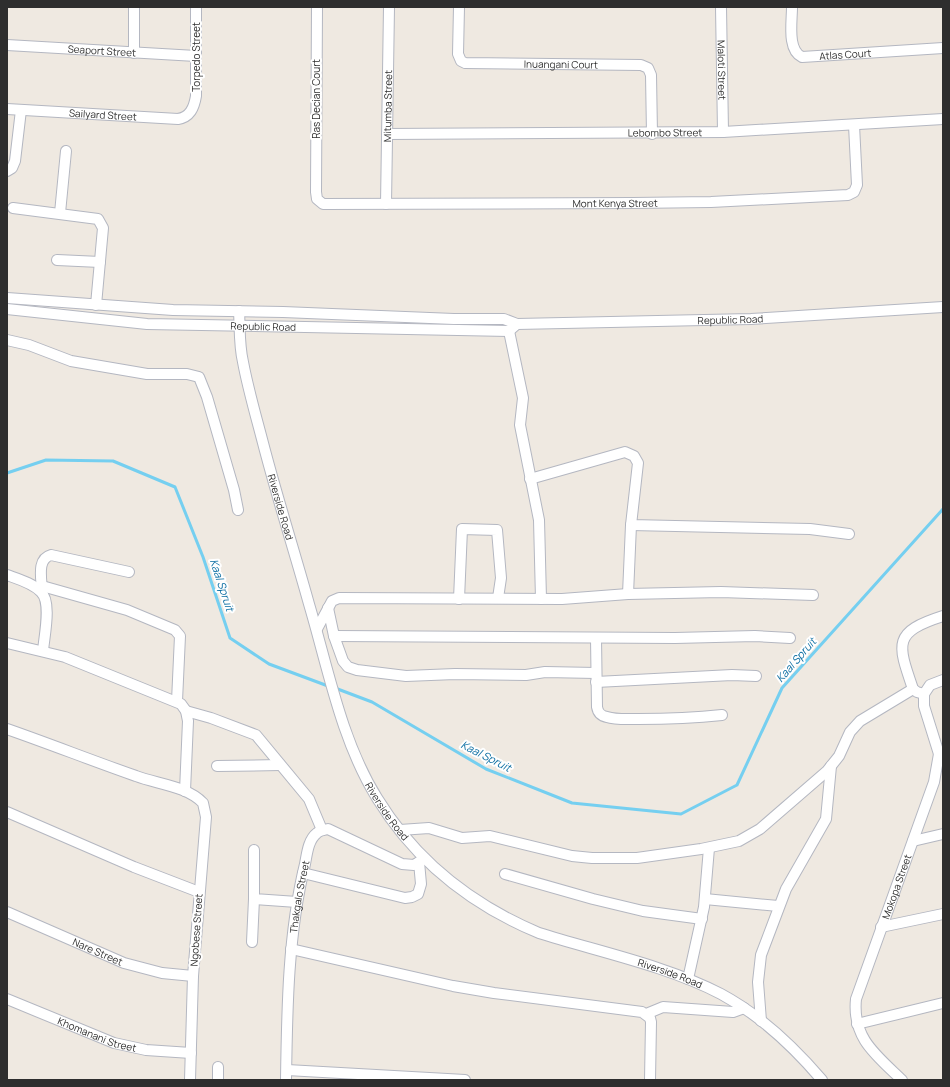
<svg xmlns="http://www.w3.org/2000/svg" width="950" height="1087" viewBox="0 0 950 1087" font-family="Manrope,sans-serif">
	<rect width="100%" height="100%" fill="#efe9e1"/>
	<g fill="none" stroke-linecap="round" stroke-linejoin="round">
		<g stroke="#75cff0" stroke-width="3">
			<path d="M 7,473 L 46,460 L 113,461 L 175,487 L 203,557 L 230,638 L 269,664 L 328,686"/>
			<path d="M 335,688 L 372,702 L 486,769 L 572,803 L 681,814 L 737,785 L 782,688 L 943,509"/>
		</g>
		<g stroke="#b4b7c1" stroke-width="12">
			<g id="minor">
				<path d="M 134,7 L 134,53"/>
				<path id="s1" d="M 317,7 L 316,192 L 317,199 L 323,204 L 633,203 L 711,202 L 848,195 L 854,192 L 857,185 L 854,125"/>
				<path id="s2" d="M 459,7 L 458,54 L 461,61 L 465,63 L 641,65 L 648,68 L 651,75 L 652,134"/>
				<path id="s3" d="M 721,7 L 723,132"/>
				<path id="s4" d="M 792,7 C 792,22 787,50 802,57 L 943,48"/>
				<path id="s5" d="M 7,45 L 196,56"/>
				<path id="s6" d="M 7,109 L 178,119 C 190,117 194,108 196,96 L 196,7"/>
				<path id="s7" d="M 387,134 L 723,132 L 943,119"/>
				<path d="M 7,171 L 12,168 L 15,161 L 21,110"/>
				<path id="s8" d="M 386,204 L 389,7"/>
				<path d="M 13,208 L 98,219 L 103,228 L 96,305"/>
				<path d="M 60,213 L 66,151"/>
				<path d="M 57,260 L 100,262"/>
				<path id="s9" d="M 7,298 L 173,310 L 283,312 L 454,319 L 504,319 L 517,324 L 751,319 L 943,307"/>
				<path id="s10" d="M 7,309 L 147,324 L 509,331 L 517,324"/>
				<path id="s11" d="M 239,311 C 240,328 239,345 243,362 C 248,389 256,416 263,443 C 277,497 294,550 309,604 C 328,668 341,740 377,798 C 415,860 472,905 539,933 C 596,951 668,966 721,994 C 760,1015 793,1046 822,1080"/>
				<path d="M 509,331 L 523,398 L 520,425 L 539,520 L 541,599"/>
				<path d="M 7,340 L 29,345 L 71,361 L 147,374 L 187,374 L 199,377 L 207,397 L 234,490 L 238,510"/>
				<path d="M 530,479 L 625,452 L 634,456 L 638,463 L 631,525 L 810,529 L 849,534"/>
				<path d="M 7,575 C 18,579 33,583 41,592 C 52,602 44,637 43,651"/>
				<path d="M 42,586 L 127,610 L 175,630 L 180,636 L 177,701"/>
				<path d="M 42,592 C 42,580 36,559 51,555 L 129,572"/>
				<path d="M 628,594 L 631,525"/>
				<path d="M 459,599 L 462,529 L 497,530 L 501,578 L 498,598"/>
				<path d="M 328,608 L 334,636 L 343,661 L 348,667 L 357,670 L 406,676 L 455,674 L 526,675 L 545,672 L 596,673"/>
				<path d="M 317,629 L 332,601 L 339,598 L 562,599 L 628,594 L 721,592 L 813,595"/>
				<path d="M 334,636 L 675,638 L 755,636 L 790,638"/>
				<path d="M 596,638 L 597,707 C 598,713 601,716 607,717 C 616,720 628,719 638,719 C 666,719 694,718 722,715"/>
				<path d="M 7,643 L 65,657 L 181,704 L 186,711 L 188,721 L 185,791"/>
				<path d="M 596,682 L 732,675 L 756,676"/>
				<path d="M 924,694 L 917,692 L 913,689 C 897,643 893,632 943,616"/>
				<path d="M 186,711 L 211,718 L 256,735 L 309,799 L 322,830"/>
				<path d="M 7,729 C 50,744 93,761 136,776 C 157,784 187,786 203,803 L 206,817 L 193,976 L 190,1080"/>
				<path d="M 939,754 L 924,706 L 924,694 L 930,685 L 943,680"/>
				<path d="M 217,766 L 280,765"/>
				<path d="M 7,812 L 134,867 L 199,892"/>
				<path d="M 400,830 L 429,828 L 462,838 L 490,836 L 572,856 L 592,858 L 637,858 L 701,849 L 739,841 L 760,829 L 827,771 L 839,756 L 850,732 L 860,721 L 913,689"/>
				<path d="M 913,841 L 943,834"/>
				<path d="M 254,850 L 254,899 L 297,902"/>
				<path d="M 303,873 L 405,898 L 412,897 L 418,894 L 421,884 L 419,862"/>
				<path d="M 505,874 L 593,899 L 643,911 L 702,919"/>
				<path d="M 705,899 L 778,906"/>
				<path id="s12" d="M 7,912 L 124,963 L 162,973 L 193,976"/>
				<path d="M 881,927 L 943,914"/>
				<path d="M 252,942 L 254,899"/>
				<path d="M 291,949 L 453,986 L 494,993 L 642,1012 L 650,1018 L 651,1022 L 650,1080"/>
				<path d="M 688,979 L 704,907 L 709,848"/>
				<path id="s13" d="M 7,999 L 114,1043 L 146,1050 L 191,1053"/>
				<path d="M 646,1014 L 663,1007 L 733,1012 L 744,1008"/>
				<path d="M 761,1021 L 758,982 L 761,955 L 786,889 L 826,819 L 831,766"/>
				<path d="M 857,1024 L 943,1003"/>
				<path d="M 287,1070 L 465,1080"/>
				<path d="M 218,1080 L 218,1067"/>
				<path id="s14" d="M 286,1080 C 287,1008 288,934 305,864 C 307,854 308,840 317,833 C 320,830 324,830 328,829 L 402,864 L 414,865 L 424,859"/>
				<path id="s15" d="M 902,1080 C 876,1055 852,1038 856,999 L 934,782 L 939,754 L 943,753"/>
			</g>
		</g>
		<use href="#minor" stroke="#fff" stroke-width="10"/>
	</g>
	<g text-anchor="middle" stroke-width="4" stroke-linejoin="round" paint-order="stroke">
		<g font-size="10" fill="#2e2e2e" stroke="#fff">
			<text dy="4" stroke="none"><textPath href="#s5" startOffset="95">Seaport Street</textPath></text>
			<text dy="4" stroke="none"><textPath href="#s4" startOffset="97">Atlas Court</textPath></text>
			<text transform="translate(196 57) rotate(-90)" y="4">Torpedo Street</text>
			<text dy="4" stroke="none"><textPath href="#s2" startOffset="155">Inuangani Court</textPath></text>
			<text dy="4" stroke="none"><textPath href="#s3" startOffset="63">Maloti Street</textPath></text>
			<text transform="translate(316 99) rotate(-90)" y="4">Ras Decian Court</text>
			<text dy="4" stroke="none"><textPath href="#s8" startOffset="98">Mitumba Street</textPath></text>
			<text dy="4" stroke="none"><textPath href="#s6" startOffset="96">Sailyard Street</textPath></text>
			<text dy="4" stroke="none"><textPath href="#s7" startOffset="278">Lebombo Street</textPath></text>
			<text dy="4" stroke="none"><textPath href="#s1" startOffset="492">Mont Kenya Street</textPath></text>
			<text dy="4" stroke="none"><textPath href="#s9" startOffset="725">Republic Road</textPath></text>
			<text dy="4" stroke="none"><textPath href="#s10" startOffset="257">Republic Road</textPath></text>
			<text dy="4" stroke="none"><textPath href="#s11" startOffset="201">Riverside Road</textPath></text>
			<text dy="4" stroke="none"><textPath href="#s11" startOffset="525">Riverside Road</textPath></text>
			<text dy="4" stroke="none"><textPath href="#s15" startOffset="217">Mokopa Street</textPath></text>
			<text dy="4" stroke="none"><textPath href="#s14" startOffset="184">Thakgalo Street</textPath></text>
			<text transform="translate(196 930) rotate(-86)" y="4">Ngobese Street</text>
			<text dy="4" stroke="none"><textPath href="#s12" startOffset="99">Nare Street</textPath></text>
			<text dy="4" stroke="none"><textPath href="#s11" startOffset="860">Riverside Road</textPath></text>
			<text dy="4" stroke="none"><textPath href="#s13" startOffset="97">Khomanani Street</textPath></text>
		</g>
		<g font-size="11" font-style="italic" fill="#0d6fa3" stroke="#fff">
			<text transform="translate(222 585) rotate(72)" y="4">Kaal Spruit</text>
			<text transform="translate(796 660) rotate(-49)" y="4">Kaal Spruit</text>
			<text transform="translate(486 756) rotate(27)" y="4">Kaal Spruit</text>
		</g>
	</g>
	<rect width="950" height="1087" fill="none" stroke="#2e2e2e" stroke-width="16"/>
</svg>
